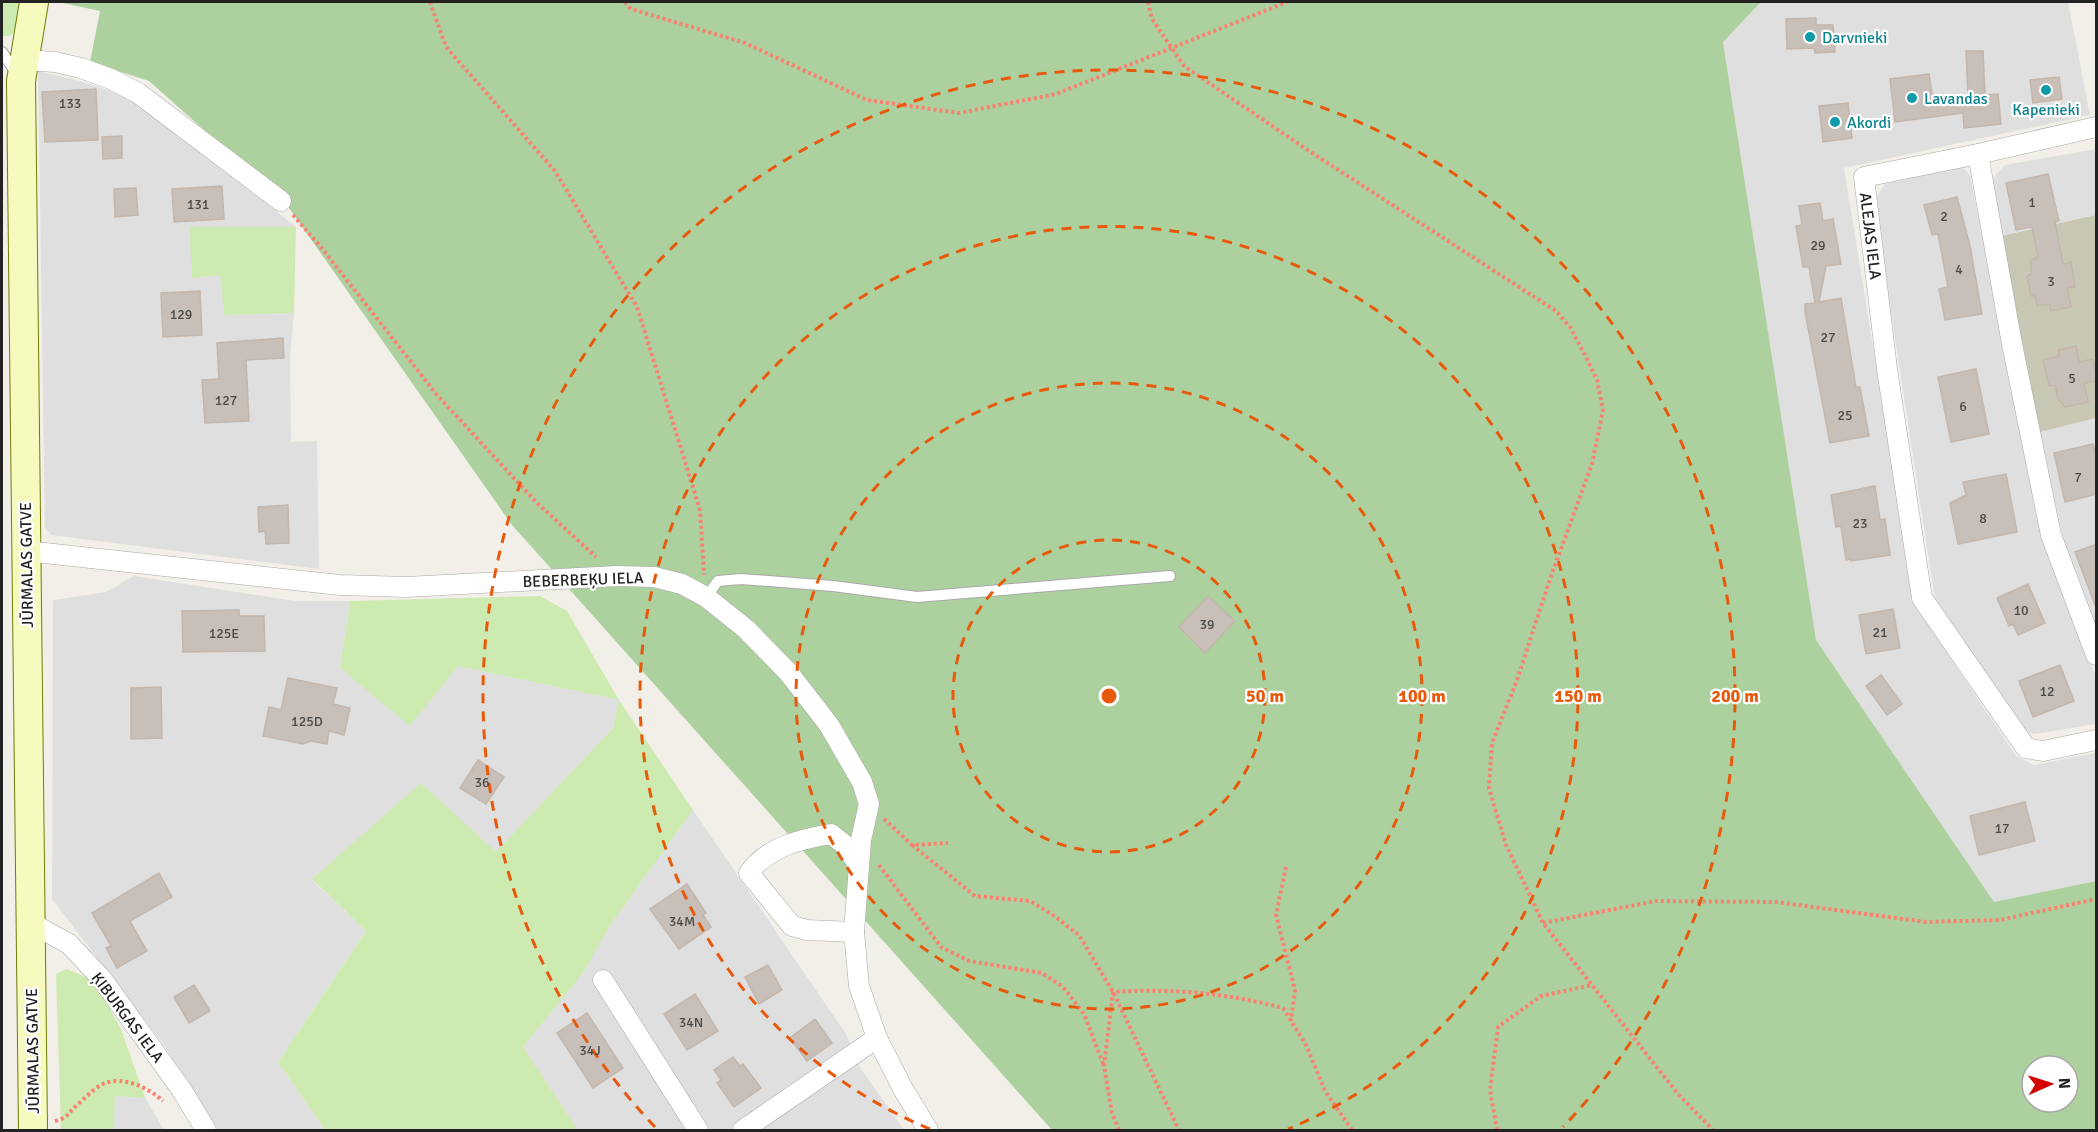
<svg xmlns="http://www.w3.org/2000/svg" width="2098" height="1132" viewBox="0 0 2098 1132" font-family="Signika,sans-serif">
	<rect width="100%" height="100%" fill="#f2efe9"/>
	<g fill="#e0dfdf">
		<path d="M 1761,2 L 2068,2 L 2090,115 L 1844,168 L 1915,605 L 2016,756 L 2034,765 L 2096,753 L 2096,881 L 1994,903 L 1816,640 L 1723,42 Z"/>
		<path d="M 38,71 L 80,81 L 135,99 L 296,227 L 189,227 L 192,278 L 220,275 L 224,315 L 294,313 L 290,357 L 291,442 L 317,441 L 319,569 L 51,535 L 45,528 Z"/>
		<path d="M 2096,149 L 2096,215 L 2001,236 L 1991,180 L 2005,165 Z"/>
		<path d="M 1961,166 L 1970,175 L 2043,537 L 2096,677 L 2096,724 L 2034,734 L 2024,731 L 1935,599 L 1874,201 L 1885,184 Z"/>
		<path d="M 2096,418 L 2096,627 L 2062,534 L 2040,432 Z"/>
		<path d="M 134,576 L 295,601 L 350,601 L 340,668 L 458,666 L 619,700 L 613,728 L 496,853 L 312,880 L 366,931 L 278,1062 L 325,1130 L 216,1130 L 164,1045 L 52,899 L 53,600 L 106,592 Z"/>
		<path d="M 693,810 L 846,1034 L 861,1069 L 904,1130 L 578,1130 L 523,1047 L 582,973 L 609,927 Z"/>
		<path d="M 114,1096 L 145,1098 L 164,1130 L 114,1130 Z"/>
	</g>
	<path fill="#c7c7b4" d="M 2096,215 L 2096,418 L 2040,432 L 2001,236 Z"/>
	<g fill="#cdebb0">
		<path d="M 2,2 L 24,2 L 16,32 L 9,36 L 2,36 Z"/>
		<path d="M 189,227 L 296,227 L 294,313 L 224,315 L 220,275 L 192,278 Z"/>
		<path d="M 540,596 L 567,611 L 619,700 L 693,810 L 609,927 L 583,973 L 523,1047 L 578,1130 L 325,1130 L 278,1062 L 366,931 L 312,879 L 421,783 L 496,852 L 613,728 L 619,700 L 458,666 L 410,726 L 340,668 L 350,601 Z"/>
		<path d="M 67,969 L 90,979 L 107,1003 L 121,1029 L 145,1098 L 115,1096 L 114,1130 L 61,1130 L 56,974 Z"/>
	</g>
	<path fill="#add19e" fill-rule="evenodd" d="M 58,2 L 1761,2 L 1723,42 L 1816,640 L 1994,902 L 2096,881 L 2096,1130 L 1052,1130 L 512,525 L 284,201 L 149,81 L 90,62 L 100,11 ZM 2032,1066 L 2068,1066 L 2068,1102 L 2032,1102 Z"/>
	<g fill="#c7bfb8" stroke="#c4b6ab" stroke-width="1.5">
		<path d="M 1816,18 L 1816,25 L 1833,25 L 1835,52 L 1815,53 L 1814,48 L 1787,49 L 1786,19 Z"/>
		<path d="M 1966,51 L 1983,51 L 1985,95 L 1998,94 L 2001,124 L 1964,128 L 1963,113 L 1895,122 L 1890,79 L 1929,74 L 1933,100 L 1968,97 Z"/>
		<path d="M 2059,77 L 2062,99 L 2033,103 L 2030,80 Z"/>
		<path d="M 96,89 L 98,140 L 45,142 L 42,92 Z"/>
		<path d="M 1848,103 L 1852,138 L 1823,142 L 1819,106 Z"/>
		<path d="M 122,136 L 122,158 L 103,159 L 102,137 Z"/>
		<path d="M 2048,174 L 2059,221 L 2055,222 L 2063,264 L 2071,262 L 2075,287 L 2067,288 L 2071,307 L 2051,311 L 2049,304 L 2037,306 L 2035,296 L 2031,296 L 2027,276 L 2032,273 L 2030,261 L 2038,257 L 2032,227 L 2016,230 L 2006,183 Z"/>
		<path d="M 222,186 L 224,219 L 174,222 L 172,189 Z"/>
		<path d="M 136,188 L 138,215 L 115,217 L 114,189 Z"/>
		<path d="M 1957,197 L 1970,246 L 1982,314 L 1945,320 L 1939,289 L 1948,287 L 1938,234 L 1932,235 L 1924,205 Z"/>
		<path d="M 1820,203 L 1823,221 L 1833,219 L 1841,264 L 1826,266 L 1819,302 L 1841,298 L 1856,387 L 1860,387 L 1869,436 L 1830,443 L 1805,312 L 1805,304 L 1815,303 L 1809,267 L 1803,267 L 1796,226 L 1802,225 L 1799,206 Z"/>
		<path d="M 200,291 L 202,335 L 163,337 L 161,293 Z"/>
		<path d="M 283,338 L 284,358 L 246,360 L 249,421 L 205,423 L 202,380 L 219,379 L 217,343 Z"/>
		<path d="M 2076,346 L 2079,362 L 2093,359 L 2097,381 L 2084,383 L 2088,402 L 2065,407 L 2058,399 L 2055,385 L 2049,386 L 2043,360 L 2059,356 L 2058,350 Z"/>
		<path d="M 1976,369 L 1989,434 L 1951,442 L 1938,377 Z"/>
		<path d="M 2093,444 L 2097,460 L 2097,494 L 2065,502 L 2054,453 Z"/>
		<path d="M 2006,474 L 2017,532 L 1958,544 L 1950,503 L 1966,495 L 1963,482 Z"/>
		<path d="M 1875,486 L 1880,520 L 1885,519 L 1890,555 L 1851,561 L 1850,559 L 1846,560 L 1841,526 L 1836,527 L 1831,495 Z"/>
		<path d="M 288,505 L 289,543 L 266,544 L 265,531 L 259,532 L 258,507 Z"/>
		<path d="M 2097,544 L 2097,605 L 2095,605 L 2075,552 Z"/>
		<path d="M 2028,584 L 2045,623 L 2018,635 L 2013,624 L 2009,626 L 1997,598 Z"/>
		<path d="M 1208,596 L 1235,621 L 1205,653 L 1179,627 Z"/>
		<path d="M 1893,609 L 1900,648 L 1866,654 L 1859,615 Z"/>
		<path d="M 239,610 L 239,616 L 264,616 L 265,651 L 183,652 L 182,611 Z"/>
		<path d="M 2060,665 L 2074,701 L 2033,717 L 2019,681 Z"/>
		<path d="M 1881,675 L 1902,704 L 1887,715 L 1866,686 Z"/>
		<path d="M 288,678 L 337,688 L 333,704 L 350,708 L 344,735 L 329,731 L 327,744 L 311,741 L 303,744 L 263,736 L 269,707 L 281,710 Z"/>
		<path d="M 161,687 L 162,738 L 131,739 L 131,688 Z"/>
		<path d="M 478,760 L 504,777 L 486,804 L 460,788 Z"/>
		<path d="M 2025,802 L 2035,841 L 1979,855 L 1970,816 Z"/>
		<path d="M 159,873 L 172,897 L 130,921 L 147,951 L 117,968 L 106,948 L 111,946 L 92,913 Z"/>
		<path d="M 687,884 L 706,913 L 703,915 L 711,927 L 679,949 L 650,909 Z"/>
		<path d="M 768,965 L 782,990 L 759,1004 L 745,977 Z"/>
		<path d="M 194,985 L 210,1011 L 189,1023 L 174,997 Z"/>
		<path d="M 695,994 L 718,1031 L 687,1050 L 664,1014 Z"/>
		<path d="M 587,1013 L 623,1068 L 593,1088 L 557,1033 Z"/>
		<path d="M 815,1019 L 832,1043 L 807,1061 L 790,1038 Z"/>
		<path d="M 733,1057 L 740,1066 L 743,1064 L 761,1088 L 734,1107 L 717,1083 L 721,1080 L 714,1070 Z"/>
	</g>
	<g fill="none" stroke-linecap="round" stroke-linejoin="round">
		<g stroke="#a9a9a9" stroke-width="12">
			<g id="service">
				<path d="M 2,52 L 17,74"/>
				<path d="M 706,597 L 718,581 L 741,579 L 833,586 L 917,597 L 1170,576"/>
			</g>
		</g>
		<g stroke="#a9a9a9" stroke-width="21">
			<g id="minor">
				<path d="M 25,60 L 55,62 L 81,68 L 111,79 L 138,93 L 281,201"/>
				<path d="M 2096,127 L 1978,154 L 1864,177 L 1887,369 L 1922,598 L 2026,748 L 2043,751 L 2096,740"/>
				<path d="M 1978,154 L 2012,344 L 2051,535 L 2096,655"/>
				<path d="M 26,551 L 340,585 L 406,587 L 617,576 L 654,577 L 682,584 L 706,597 L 746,629 L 788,672 L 829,725 L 862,782 L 869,804 L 861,840 L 854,932 L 859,986 L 877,1038 L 903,1089 L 928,1130"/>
				<path d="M 31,923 L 69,944 L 102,979 L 181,1089 L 206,1130"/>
				<path d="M 854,932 L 807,930 L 792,926 L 749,873 C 767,847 801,839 831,834 L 845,845 L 858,864"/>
				<path d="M 603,980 L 698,1130"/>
				<path d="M 743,1130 L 877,1038"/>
			</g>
		</g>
		<g stroke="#707d05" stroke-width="30">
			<path id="secondary" d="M 33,1130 L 21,81 L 34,2"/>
		</g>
		<g stroke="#fa8072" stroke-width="4" stroke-dasharray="3 3" stroke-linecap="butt">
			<path d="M 430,2 L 446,47 L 555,171 L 637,307 L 700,510 L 704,575"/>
			<path d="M 625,2 L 631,9 L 745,43 L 867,100 L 959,113 L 1056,94 L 1287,2"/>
			<path d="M 1148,2 L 1152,19 L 1184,66 L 1306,149 L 1556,311 L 1570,327 L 1585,355 L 1597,380 L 1603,410 L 1592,464 L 1550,579 L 1517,680 L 1492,743 L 1489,788 L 1506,845 L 1543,923 L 1678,1094 L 1713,1130"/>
			<path d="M 293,215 L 320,246 L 437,395 L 536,502 L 596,557"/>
			<path d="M 884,819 L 912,845 L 948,843"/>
			<path d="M 912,845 L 975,896 L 1030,901 L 1053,915 L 1079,935 L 1113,992 L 1179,1130"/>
			<path d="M 879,865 L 941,947 L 969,961 L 1042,973 L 1063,987 L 1084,1014 L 1104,1066"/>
			<path d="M 1286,867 L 1276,915 L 1295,990 L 1291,1021"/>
			<path d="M 1543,923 L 1656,901 L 1776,902 L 1926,922 L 2000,920 L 2096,899"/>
			<path d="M 55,1121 C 68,1118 68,1113 77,1105 C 84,1099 94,1088 103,1084 C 123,1075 149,1088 163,1101"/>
			<path d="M 1119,1130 L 1112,1113 L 1104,1066 L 1113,992 C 1171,988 1226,993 1283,1008 L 1306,1045 L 1325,1091 L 1352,1130"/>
			<path d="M 1497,1130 L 1490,1090 L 1498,1027 L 1541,996 L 1592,985"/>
		</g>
		<use href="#service" stroke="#fff" stroke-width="10"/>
		<use href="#minor" stroke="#fff" stroke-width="20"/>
		<use href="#secondary" stroke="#f7fabf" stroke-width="28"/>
	</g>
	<g fill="none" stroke="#e8590c" stroke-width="3" stroke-dasharray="10 8">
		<circle cx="1109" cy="696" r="156"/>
		<circle cx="1109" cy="696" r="313"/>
		<path d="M930 1129A469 469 0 1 1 1288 1129"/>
		<path d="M655 1127A626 626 0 1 1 1563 1127"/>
	</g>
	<g fill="#0f9aa8" stroke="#fff" stroke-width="2">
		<circle cx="1810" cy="37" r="6"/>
		<circle cx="2046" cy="90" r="6"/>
		<circle cx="1912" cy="98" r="6"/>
		<circle cx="1835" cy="122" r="6"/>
	</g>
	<g text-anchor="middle" stroke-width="4.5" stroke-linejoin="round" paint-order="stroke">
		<g font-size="14" fill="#4b4948">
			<text x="70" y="108">133</text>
			<text x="2032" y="207">1</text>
			<text x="198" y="209">131</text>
			<text x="1944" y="221">2</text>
			<text x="1818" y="250">29</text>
			<text x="1959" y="274">4</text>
			<text x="2051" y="286">3</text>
			<text x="181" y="319">129</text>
			<text x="1828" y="342">27</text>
			<text x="2072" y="383">5</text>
			<text x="226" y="405">127</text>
			<text x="1963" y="411">6</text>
			<text x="1845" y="420">25</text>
			<text x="2078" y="482">7</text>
			<text x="1983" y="523">8</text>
			<text x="1860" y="528">23</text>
			<text x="2021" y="615">10</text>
			<text x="1207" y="629">39</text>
			<text x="1880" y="637">21</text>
			<text x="224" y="638">125E</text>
			<text x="2047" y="696">12</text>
			<text x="307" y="726">125D</text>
			<text x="482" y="787">36</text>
			<text x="2002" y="833">17</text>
			<text x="682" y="926">34M</text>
			<text x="691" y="1027">34N</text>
			<text x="590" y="1055">34J</text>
		</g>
		<g font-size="16" fill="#0d838f" stroke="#fff" text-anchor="start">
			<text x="1822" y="43">Darvnieki</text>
			<text x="1924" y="104">Lavandas</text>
			<text x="2046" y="115" text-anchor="middle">Kapenieki</text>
			<text x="1847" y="128">Akordi</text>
		</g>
		<g font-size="16" fill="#222" stroke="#fff">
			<text transform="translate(1871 236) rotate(83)" y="6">ALEJAS IELA</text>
			<text transform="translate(26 565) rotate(-91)" y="6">JŪRMALAS GATVE</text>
			<text transform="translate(583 579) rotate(-2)" y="6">BEBERBEĶU IELA</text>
			<text transform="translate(128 1017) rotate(53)" y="6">ĶIBURGAS IELA</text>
			<text transform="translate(32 1051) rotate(-91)" y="6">JŪRMALAS GATVE</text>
		</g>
	</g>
	<circle cx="1109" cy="696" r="9" fill="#e8590c" stroke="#fff" stroke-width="3"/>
	<g font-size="18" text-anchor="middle" font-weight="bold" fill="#e8590c" stroke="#fff" stroke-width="4.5" stroke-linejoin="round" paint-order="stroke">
		<text x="1265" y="702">50 m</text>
		<text x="1422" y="702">100 m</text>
		<text x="1578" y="702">150 m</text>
		<text x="1735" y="702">200 m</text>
	</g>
	<rect width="2098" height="1132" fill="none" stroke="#222222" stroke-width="6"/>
	<g transform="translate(2050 1084) rotate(87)"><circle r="28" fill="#ffffff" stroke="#a7a7a7" stroke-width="1.5"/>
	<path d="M0-4.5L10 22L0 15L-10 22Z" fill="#d40000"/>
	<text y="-9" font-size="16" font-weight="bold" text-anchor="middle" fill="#222222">N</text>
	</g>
</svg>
